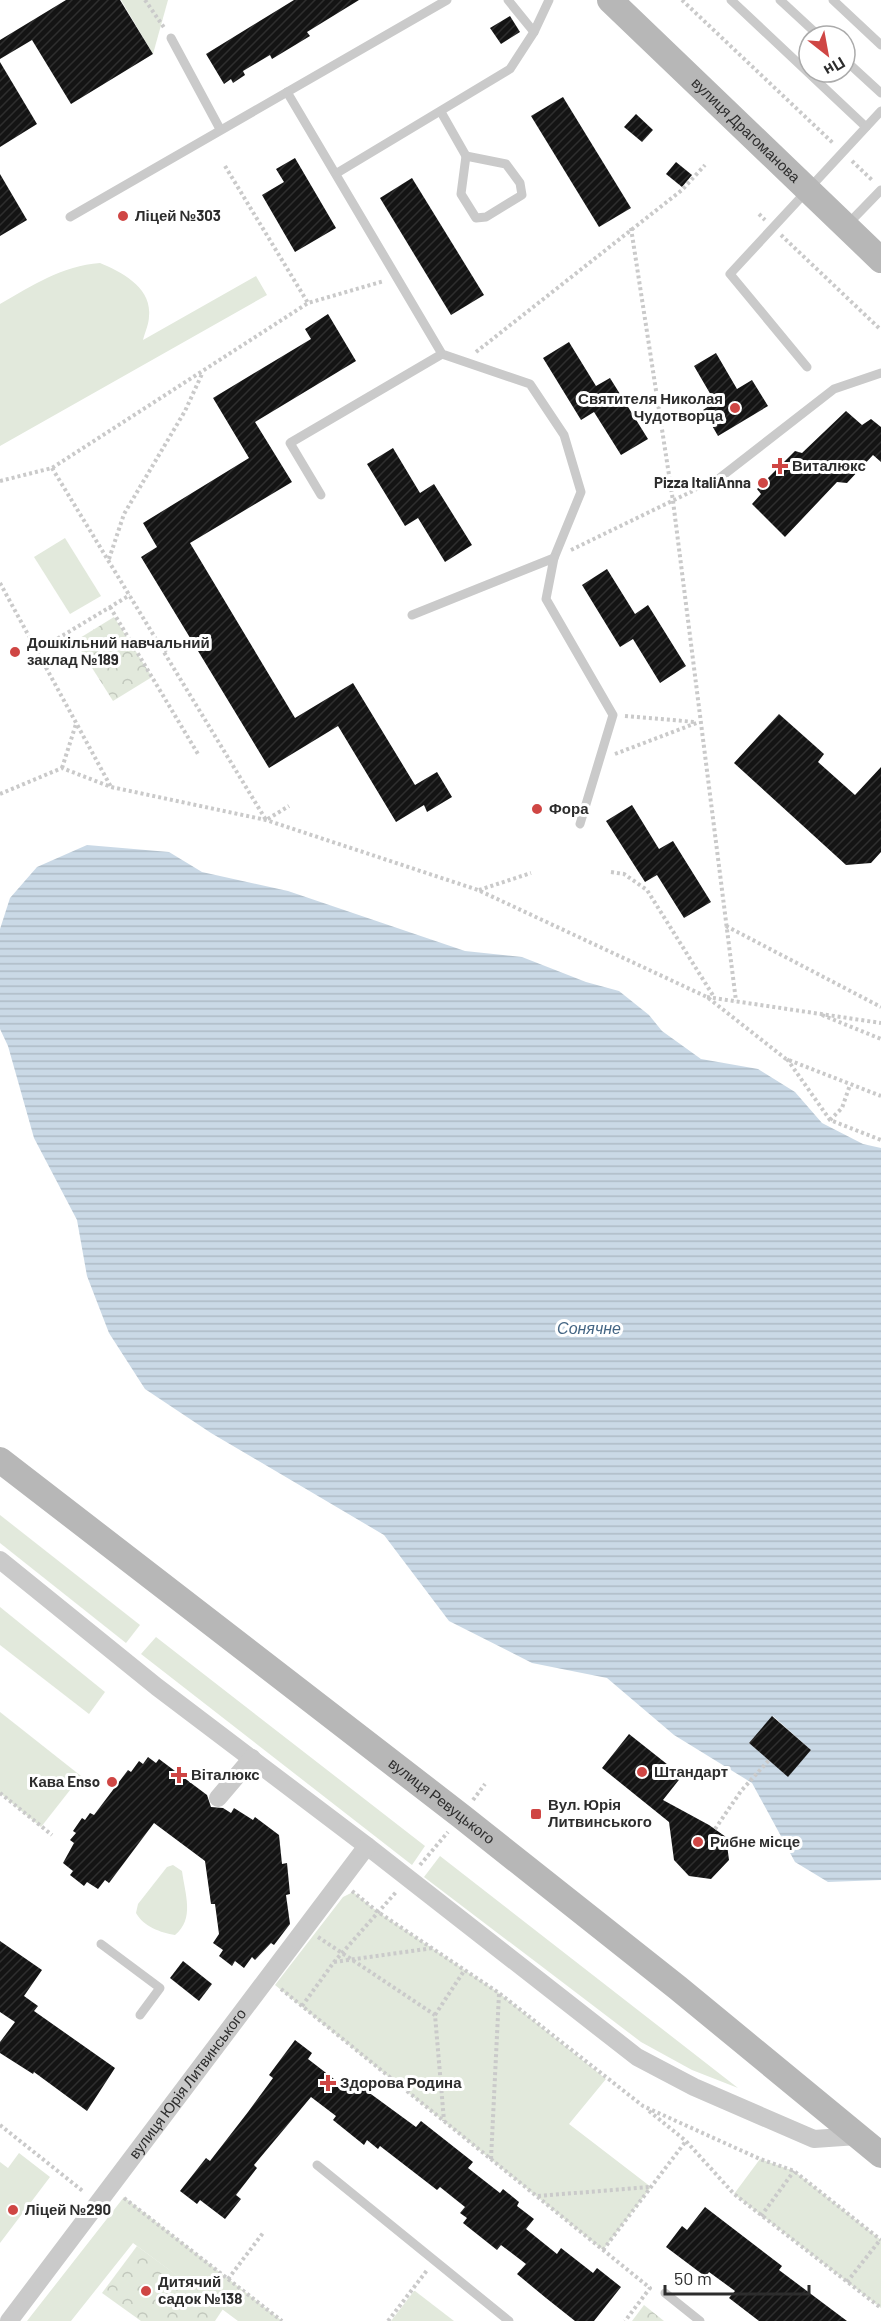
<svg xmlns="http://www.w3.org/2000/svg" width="881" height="2321" viewBox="0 0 881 2321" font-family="Barlow,sans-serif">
	<defs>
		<pattern id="park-crowns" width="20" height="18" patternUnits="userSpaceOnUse" patternTransform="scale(1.5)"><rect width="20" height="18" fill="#e2e9dc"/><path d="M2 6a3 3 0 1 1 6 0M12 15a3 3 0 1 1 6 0" fill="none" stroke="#c2c8bd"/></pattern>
		<pattern id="water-rules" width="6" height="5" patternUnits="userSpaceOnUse" patternTransform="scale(1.5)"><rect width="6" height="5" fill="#cad9e6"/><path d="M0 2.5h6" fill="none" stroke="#aebbc6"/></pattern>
		<pattern id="building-hatch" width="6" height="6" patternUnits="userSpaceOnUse" patternTransform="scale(1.5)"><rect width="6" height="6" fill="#141414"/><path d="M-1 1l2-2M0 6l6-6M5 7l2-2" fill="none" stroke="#2e2e2e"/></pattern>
	</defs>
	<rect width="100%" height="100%" fill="#fff"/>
	<g fill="#e2e9dc">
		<path d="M 121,0 L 168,0 L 153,54 Z"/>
		<path d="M 100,263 C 122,272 152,288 149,316 C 149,324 145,332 143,340 L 256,276 L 267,295 L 0,446 L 0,304 C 33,285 62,266 100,263 Z"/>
		<path d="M 65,538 L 101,596 L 70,614 L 34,557 Z"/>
		<path d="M 0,1515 L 140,1625 L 126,1643 L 0,1543 Z"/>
		<path d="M 0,1607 L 105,1692 L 89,1714 L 0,1645 Z"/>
		<path d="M 156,1637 L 425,1846 L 412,1865 L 141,1654 Z"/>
		<path d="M 0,1712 L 81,1776 L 41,1827 L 0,1793 Z"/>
		<path d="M 440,1856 L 738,2088 L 692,2070 L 641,2042 L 424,1877 Z"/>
		<path d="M 173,1865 L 182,1871 C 185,1894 195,1919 175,1935 C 161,1933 143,1926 136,1913 L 138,1904 L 167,1867 Z"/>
		<path d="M 353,1892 L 378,1912 L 499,1993 L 606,2079 L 569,2124 L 651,2187 L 603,2250 L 275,1985 L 343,1897 Z"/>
		<path d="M 19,2153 L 50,2177 L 0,2243 L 0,2162 L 8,2168 Z"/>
		<path d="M 760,2159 L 794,2171 L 881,2240 L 881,2308 L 734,2194 Z"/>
		<path d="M 124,2197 L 282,2321 L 238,2321 L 133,2243 L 71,2321 L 27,2321 Z"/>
		<path d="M 414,2291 L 415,2291 L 454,2321 L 391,2321 Z"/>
	</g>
	<g fill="url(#park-crowns)">
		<path d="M 114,617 L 152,677 L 113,701 L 75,641 Z"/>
		<path d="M 137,2246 L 223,2309 L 215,2321 L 141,2321 L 102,2293 Z"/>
		<path d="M 644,2305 L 664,2321 L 632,2321 Z"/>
	</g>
	<path fill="url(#water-rules)" fill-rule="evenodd" d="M 87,845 L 169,852 L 202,872 L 288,891 L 465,951 L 522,957 L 586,982 L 619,991 L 649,1015 L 662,1031 L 701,1059 L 758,1069 L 795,1092 L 822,1123 L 863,1144 L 881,1148 L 881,1880 L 828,1882 L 795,1862 L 752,1783 L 674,1735 L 607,1678 L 532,1663 L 449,1621 L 384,1535 L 211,1433 L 145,1389 L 109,1333 L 87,1276 L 77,1220 L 34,1138 L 8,1046 L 0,1029 L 0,929 L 10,898 L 37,867 ZM 773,1716 L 811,1750 L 788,1776 L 749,1743 Z"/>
	<g fill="url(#building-hatch)">
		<path d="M 66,0 L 120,0 L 153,54 L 71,104 L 32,40 L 0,59 L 0,40 Z"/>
		<path d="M 294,0 L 359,0 L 307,32 L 310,36 L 272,59 L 270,55 L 243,71 L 245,75 L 233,83 L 231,79 L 224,84 L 206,54 Z"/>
		<path d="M 510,16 L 520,32 L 501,44 L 490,28 Z"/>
		<path d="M 0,62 L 37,124 L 0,147 Z"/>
		<path d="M 563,97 L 631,208 L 599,227 L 531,116 Z"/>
		<path d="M 636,114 L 653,130 L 642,142 L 624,127 Z"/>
		<path d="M 295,158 L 336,228 L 295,252 L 262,195 L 284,182 L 276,169 Z"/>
		<path d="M 676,162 L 692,175 L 682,187 L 666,174 Z"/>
		<path d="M 0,174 L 27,220 L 0,236 Z"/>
		<path d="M 412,178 L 484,295 L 451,315 L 380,198 Z"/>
		<path d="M 328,314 L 356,361 L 255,422 L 292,482 L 190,543 L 295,718 L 353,683 L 415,785 L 437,772 L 452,797 L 427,812 L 424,805 L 396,822 L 338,726 L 269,768 L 141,557 L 157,547 L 143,523 L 249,458 L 213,398 L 311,339 L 305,329 Z"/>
		<path d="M 569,342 L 596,386 L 610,378 L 648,439 L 621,455 L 594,412 L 581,420 L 543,358 Z"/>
		<path d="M 716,353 L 737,389 L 752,380 L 768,406 L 718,436 L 703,410 L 715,402 L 694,366 Z"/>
		<path d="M 846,411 L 862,425 L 871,419 L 881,427 L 881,462 L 873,455 L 847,483 L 837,482 L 785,537 L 752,504 L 761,494 L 757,489 L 795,451 L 802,453 Z"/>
		<path d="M 393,448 L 420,493 L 434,484 L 472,545 L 445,562 L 418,518 L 405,526 L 367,464 Z"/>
		<path d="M 607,569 L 635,614 L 648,605 L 686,666 L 660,683 L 633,639 L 620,647 L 582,585 Z"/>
		<path d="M 779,714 L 824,754 L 818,762 L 855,795 L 881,767 L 881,852 L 871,863 L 846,865 L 734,763 Z"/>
		<path d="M 632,805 L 659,849 L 673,841 L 711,902 L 684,918 L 657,875 L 645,882 L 606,821 Z"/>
		<path d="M 772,1716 L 811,1750 L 788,1777 L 749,1743 Z"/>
		<path d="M 629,1734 L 682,1776 L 663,1800 L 709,1825 L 726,1837 L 729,1860 L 711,1879 L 689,1876 L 674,1860 L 669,1822 L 602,1768 Z"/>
		<path d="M 148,1757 L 156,1763 L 159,1759 L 207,1795 L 211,1807 L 223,1808 L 231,1813 L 234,1808 L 253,1820 L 255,1817 L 279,1835 L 282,1864 L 287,1863 L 290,1894 L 286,1895 L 290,1924 L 274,1945 L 271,1943 L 255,1960 L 252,1957 L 244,1968 L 235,1961 L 232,1966 L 219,1956 L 223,1950 L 213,1943 L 219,1934 L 215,1904 L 211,1904 L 205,1861 L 154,1823 L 109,1883 L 105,1880 L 98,1889 L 87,1882 L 84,1886 L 70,1875 L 73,1871 L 63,1863 L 74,1843 L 70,1840 L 76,1833 L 73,1831 L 82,1818 L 85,1820 L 90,1813 L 94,1815 L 128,1770 L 131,1772 L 139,1761 L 143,1764 Z"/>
		<path d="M 0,1941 L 42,1970 L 24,1996 L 38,2006 L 34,2011 L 115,2068 L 87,2111 L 34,2072 L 33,2074 L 0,2053 L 0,2042 L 15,2022 L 0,2012 Z"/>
		<path d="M 183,1961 L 212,1984 L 199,2001 L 170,1978 Z"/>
		<path d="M 295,2040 L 312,2053 L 308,2059 L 343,2086 L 349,2078 L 416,2127 L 421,2121 L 473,2162 L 468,2168 L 500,2193 L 503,2189 L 519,2202 L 517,2206 L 534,2219 L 526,2229 L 557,2254 L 561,2248 L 593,2273 L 597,2268 L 621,2287 L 594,2321 L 575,2321 L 546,2298 L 517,2274 L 526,2264 L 501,2245 L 497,2250 L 463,2223 L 467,2218 L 460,2213 L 465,2207 L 440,2187 L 437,2190 L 380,2146 L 378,2149 L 367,2140 L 364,2145 L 333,2120 L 336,2116 L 311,2097 L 254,2165 L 257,2168 L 236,2195 L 241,2199 L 225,2219 L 200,2200 L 197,2204 L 180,2191 L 206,2158 L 210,2161 L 248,2112 L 273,2078 L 269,2075 Z"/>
		<path d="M 705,2207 L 782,2266 L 779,2270 L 847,2321 L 759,2321 L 729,2298 L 735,2291 L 709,2272 L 706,2277 L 666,2247 L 682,2226 L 687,2230 Z"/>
	</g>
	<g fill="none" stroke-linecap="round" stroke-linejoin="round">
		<g stroke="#cacaca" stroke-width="4" stroke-dasharray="3 3" stroke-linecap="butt">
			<path d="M 145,0 L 165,29"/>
			<path d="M 682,0 L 834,144"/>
			<path d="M 852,161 L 873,181"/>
			<path d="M 225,166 L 308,303"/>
			<path d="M 759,214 L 765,220"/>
			<path d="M 631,228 L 673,501 L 736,1001"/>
			<path d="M 781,235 L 881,330"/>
			<path d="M 476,352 L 682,190 L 705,165"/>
			<path d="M 52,468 L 266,820 L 289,806"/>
			<path d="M 0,481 L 52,468 L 308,303 L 384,281"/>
			<path d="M 571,550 L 705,485"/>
			<path d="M 109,559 L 124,514 L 185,411 L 202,374"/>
			<path d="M 0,583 L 111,787"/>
			<path d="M 110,607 L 198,754"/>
			<path d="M 37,651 L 130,595"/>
			<path d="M 164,651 L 178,643"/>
			<path d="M 625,716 L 695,722"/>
			<path d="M 615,754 L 699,722"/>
			<path d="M 62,768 L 76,724"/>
			<path d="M 0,794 L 62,768 L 111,787 L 266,820 L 478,890 L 707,997 L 786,1059 L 881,1096"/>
			<path d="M 611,872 L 624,874 L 647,890 L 714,997"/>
			<path d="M 479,890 L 531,873"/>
			<path d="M 726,926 L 881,1007"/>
			<path d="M 707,997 L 881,1023"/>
			<path d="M 822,1015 L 881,1039"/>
			<path d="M 787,1059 L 830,1120 L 881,1140"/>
			<path d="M 830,1120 L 842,1108 L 850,1085"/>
			<path d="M 0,1793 L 52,1835"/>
			<path d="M 473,1800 L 485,1784"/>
			<path d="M 715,1829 L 741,1791 L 769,1760"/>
			<path d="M 420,1865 L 448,1832"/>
			<path d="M 352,1891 L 378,1912 L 499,1993 L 643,2106 L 760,2159 L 794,2171 L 881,2240"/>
			<path d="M 318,1937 L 435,2015 L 444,2121"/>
			<path d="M 334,1962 L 433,1948"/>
			<path d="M 281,1989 L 650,2288 L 625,2321"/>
			<path d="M 302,2006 L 334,1962 L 397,1891"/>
			<path d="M 435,2015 L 464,1971"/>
			<path d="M 649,2111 L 686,2141 L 734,2194 L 881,2308"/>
			<path d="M 0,2125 L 84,2192"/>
			<path d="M 491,2159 L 499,1994"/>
			<path d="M 538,2196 L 650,2187"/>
			<path d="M 124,2198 L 282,2321"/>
			<path d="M 761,2216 L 794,2171"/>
			<path d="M 603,2250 L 686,2141"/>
			<path d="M 228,2279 L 263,2233"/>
			<path d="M 847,2282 L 880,2240"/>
			<path d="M 388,2321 L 428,2269"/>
		</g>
		<g stroke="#cacaca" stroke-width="9">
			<path d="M 508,0 L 534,32"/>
			<path d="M 731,0 L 866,127"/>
			<path d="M 780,0 L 819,36"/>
			<path d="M 833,0 L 881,45"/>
			<path d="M 171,38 L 220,129"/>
			<path d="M 845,60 L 881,93"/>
			<path d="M 287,92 L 442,354 L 530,384 L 564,435 L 581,492 L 554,558 L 546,599 L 613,715 L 580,824"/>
			<path d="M 441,112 L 466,156"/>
			<path d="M 466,156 L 506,164 L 520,183 L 522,195 L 486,217 L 476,218 L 461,194 Z"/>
			<path d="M 337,173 L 510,69 L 534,32 L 549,0"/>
			<path d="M 70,217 L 447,0"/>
			<path d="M 847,225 L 881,190"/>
			<path d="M 807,367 L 730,274 L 881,111"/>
			<path d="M 717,480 L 834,389 L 881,373"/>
			<path d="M 321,495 L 290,443 L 442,354"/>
			<path d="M 412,615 L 554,558"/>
			<path d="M 101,1944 L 160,1988 L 140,2015"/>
			<path d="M 317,2165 L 509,2321"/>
			<path d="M 665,2293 L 700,2321"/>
		</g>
		<g stroke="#cacaca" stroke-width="18">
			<path d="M 0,1560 L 157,1687 L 367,1846 L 637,2057 L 694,2087 L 814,2139 L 857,2136"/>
			<path d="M 218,1798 L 252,1758"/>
			<path id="s1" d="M 9,2321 L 367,1846"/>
		</g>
		<g stroke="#b7b7b7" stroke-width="26">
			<path id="s2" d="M 610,0 L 881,260"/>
			<path id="s3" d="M 0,1460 L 461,1816 L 678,1988 L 881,2155"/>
		</g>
	</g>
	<g fill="#cf4644" stroke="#fff" stroke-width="2">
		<circle cx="123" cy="216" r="6"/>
		<circle cx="735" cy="408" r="6"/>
		<path d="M777 457h6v6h6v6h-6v6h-6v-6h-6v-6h6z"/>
		<circle cx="763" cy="483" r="6"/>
		<circle cx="15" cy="652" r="6"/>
		<circle cx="537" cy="809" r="6"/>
		<circle cx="642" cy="1772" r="6"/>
		<path d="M176 1766h6v6h6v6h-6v6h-6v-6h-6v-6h6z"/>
		<circle cx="112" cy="1782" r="6"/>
		<rect x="530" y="1808" width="12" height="12" rx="3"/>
		<circle cx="698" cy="1842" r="6"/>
		<path d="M325 2074h6v6h6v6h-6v6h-6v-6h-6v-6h6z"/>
		<circle cx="13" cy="2210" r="6"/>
		<circle cx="146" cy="2291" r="6"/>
	</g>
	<g text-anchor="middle" stroke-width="6" stroke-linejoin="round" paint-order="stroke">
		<g font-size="15" fill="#2d2d2d" stroke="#fff">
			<text dy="5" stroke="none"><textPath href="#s2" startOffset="188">вулиця Драгоманова</textPath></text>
			<text dy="5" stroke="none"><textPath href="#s3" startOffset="558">вулиця Ревуцького</textPath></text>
			<text dy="5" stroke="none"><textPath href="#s1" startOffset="297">вулиця Юрія Литвинського</textPath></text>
		</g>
		<g font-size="15" font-weight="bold" fill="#2d2d2d" stroke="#fff" text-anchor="start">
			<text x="135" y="221">Ліцей №303</text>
			<text x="723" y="404" text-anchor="end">Святителя Николая<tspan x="723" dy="17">Чудотворца</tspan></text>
			<text x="792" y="471">Виталюкс</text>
			<text x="751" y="488" text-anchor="end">Pizza ItaliAnna</text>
			<text x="27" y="648">Дошкільний навчальний<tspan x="27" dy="17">заклад №189</tspan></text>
			<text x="549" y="814">Фора</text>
			<text x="654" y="1777">Штандарт</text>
			<text x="191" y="1780">Віталюкс</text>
			<text x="100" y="1787" text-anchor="end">Кава Enso</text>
			<text x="548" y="1810">Вул. Юрія<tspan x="548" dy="17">Литвинського</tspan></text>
			<text x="710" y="1847">Рибне місце</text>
			<text x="340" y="2088">Здорова Родина</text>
			<text x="25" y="2215">Ліцей №290</text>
			<text x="158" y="2287">Дитячий<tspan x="158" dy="17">садок №138</tspan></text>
		</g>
		<g font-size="16" font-style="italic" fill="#456684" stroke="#fff">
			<text x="589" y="1334">Сонячне</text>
		</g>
	</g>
	<g transform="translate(827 54) rotate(149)"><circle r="28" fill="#ffffff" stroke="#ababab" stroke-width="1.5"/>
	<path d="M0-4.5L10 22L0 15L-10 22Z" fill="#cf4644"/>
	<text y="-9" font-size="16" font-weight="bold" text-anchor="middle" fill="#2d2d2d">Пн</text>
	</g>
	<path d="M665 2285v9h144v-9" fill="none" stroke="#2d2d2d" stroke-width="3"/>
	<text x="674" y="2285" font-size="18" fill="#2d2d2d" stroke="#ffffff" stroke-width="4.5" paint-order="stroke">50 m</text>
</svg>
